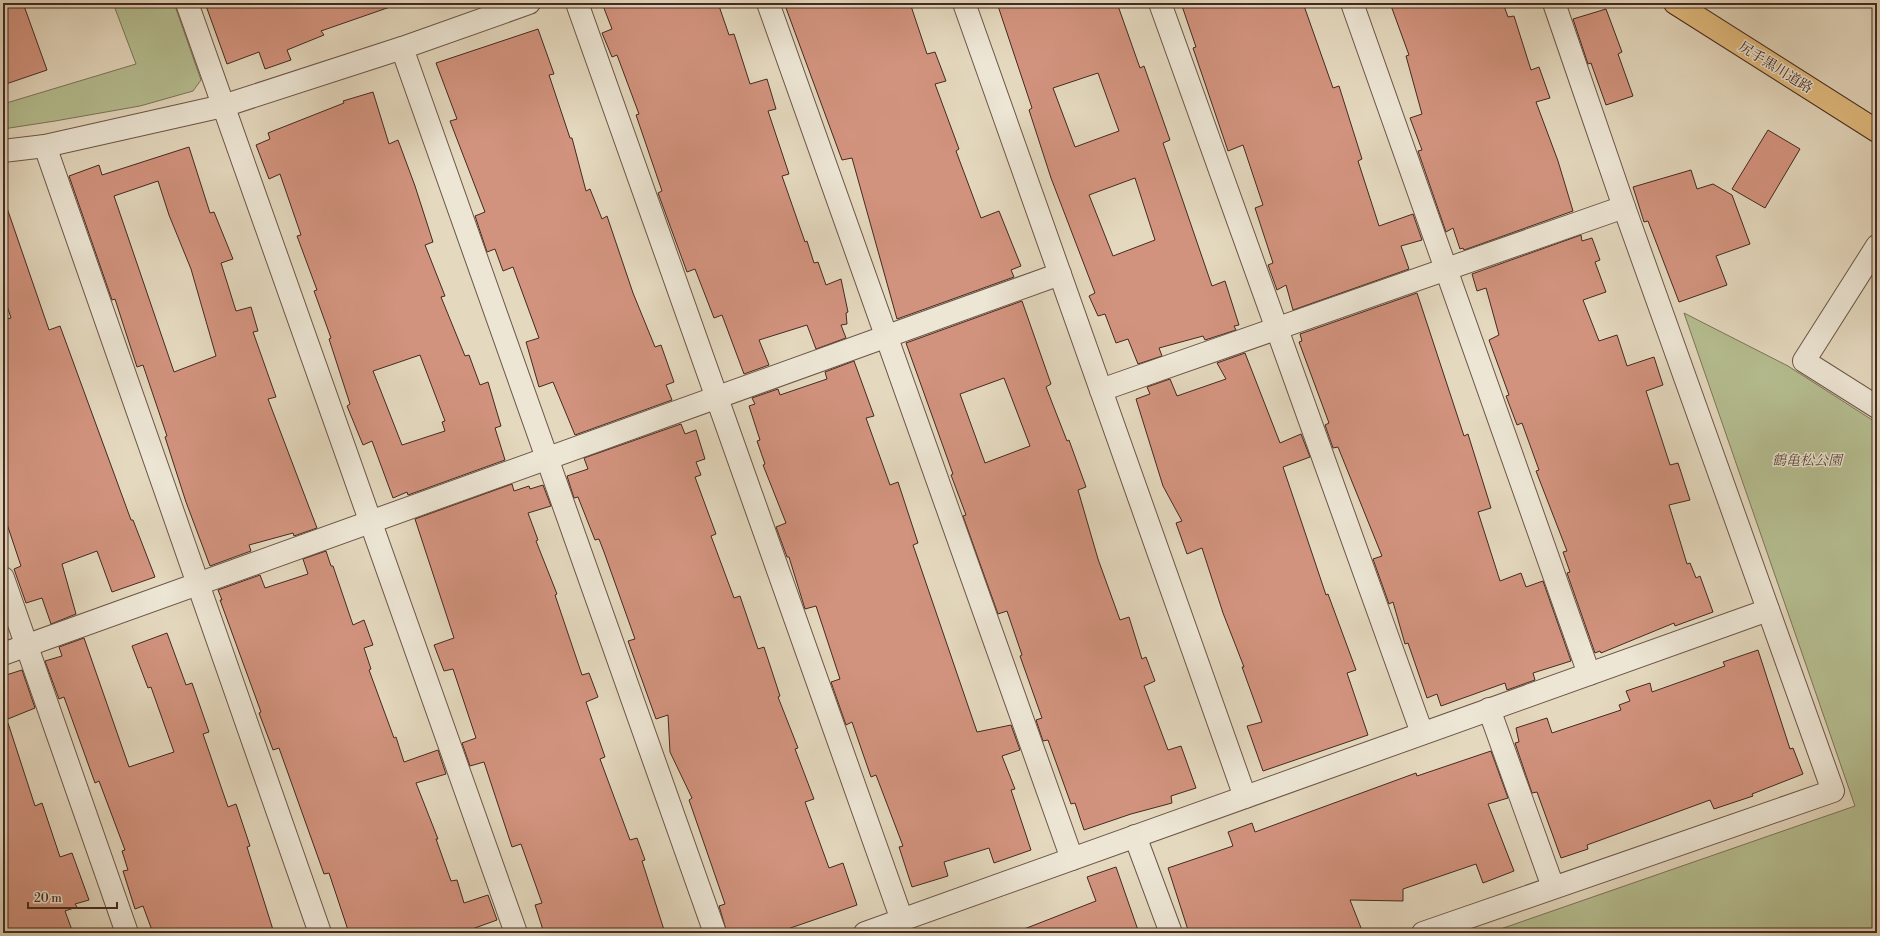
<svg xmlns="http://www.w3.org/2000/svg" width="1880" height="936" viewBox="0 0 1880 936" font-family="'Libre Bodoni','Noto Serif JP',serif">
	<rect width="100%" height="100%" fill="#e4d8be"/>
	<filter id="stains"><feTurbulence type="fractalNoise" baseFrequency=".005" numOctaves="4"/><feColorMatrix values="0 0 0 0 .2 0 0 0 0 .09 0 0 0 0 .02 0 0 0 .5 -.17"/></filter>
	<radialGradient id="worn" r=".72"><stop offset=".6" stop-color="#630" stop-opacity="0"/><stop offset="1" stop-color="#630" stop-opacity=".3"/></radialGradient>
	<g fill="#b5be91" stroke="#7d7458">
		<path d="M 113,3 L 174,3 L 201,80 L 193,91 L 140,106 L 55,121 L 3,129 L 3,104 L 136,64 Z"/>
		<path d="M 1684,313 L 1788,366 L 1877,423 L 1877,933 L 1489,933 L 1855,806 Z"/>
	</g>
	<g fill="#d2937e" stroke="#452a20" fill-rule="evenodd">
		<path d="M 3,3 L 23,3 L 47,70 L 3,85 Z"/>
		<path d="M 205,3 L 390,3 L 390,7 L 321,31 L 324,35 L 287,50 L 291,60 L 265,69 L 259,52 L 227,64 Z"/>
		<path d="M 602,3 L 718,3 L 729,35 L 734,34 L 750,84 L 767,79 L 776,109 L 768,111 L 789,174 L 782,176 L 805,242 L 807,241 L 814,263 L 818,262 L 826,285 L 841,279 L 848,312 L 846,313 L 847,324 L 841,325 L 846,338 L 816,349 L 807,325 L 759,340 L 769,365 L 744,374 L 722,315 L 714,318 L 695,269 L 687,272 L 658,193 L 662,191 L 636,115 L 639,114 L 617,55 L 612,57 L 602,33 L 612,29 Z"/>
		<path d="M 800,3 L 910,3 L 927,54 L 935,52 L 946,81 L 935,84 L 959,149 L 956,151 L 981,218 L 999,211 L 1021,266 L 1011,270 L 1014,277 L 897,319 L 852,158 L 842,160 L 786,8 Z"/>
		<path d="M 997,3 L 1117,3 L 1140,68 L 1144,66 L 1170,140 L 1163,143 L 1212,286 L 1225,281 L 1239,325 L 1234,326 L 1236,330 L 1205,340 L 1203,336 L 1159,348 L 1162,356 L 1138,364 L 1128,339 L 1116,343 L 1105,314 L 1098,316 L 1089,296 L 1095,293 L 1051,178 L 1029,110 L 1032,108 ZM 1098,73 L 1119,131 L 1075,147 L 1053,88 ZM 1135,178 L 1155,240 L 1113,256 L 1089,195 Z"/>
		<path d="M 1181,3 L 1303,3 L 1333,88 L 1339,86 L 1362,159 L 1358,161 L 1379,226 L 1413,214 L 1422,240 L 1401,246 L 1409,269 L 1293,310 L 1286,285 L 1277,290 L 1268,265 L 1273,263 L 1255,208 L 1263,205 L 1243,145 L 1228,151 L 1193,48 L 1196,47 Z"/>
		<path d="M 1390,3 L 1503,3 L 1508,17 L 1514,16 L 1531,70 L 1539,67 L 1550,98 L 1536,102 L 1558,161 L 1573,211 L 1464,250 L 1463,248 L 1460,249 L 1453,228 L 1446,232 L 1418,151 L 1422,150 L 1410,118 L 1422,114 L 1406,56 L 1409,55 Z"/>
		<path d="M 1606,9 L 1622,52 L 1618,54 L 1633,96 L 1606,105 L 1591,63 L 1588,64 L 1573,19 Z"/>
		<path d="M 538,29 L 554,74 L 549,75 L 570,138 L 572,138 L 586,191 L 590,189 L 602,219 L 607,216 L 633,293 L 655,347 L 661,345 L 674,382 L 666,385 L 672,400 L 575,435 L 553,382 L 539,387 L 526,342 L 539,338 L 513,267 L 503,271 L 495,249 L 487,252 L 475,216 L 485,212 L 450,121 L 457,119 L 436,63 Z"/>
		<path d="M 373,92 L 389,144 L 398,140 L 415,186 L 433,242 L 425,245 L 445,296 L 441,297 L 465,356 L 469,355 L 480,385 L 488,382 L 501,426 L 495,428 L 505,460 L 408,495 L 407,492 L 393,498 L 372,441 L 363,445 L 347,406 L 350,404 L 329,339 L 331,338 L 314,291 L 317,290 L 297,236 L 301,235 L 280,174 L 269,179 L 256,145 L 270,139 L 268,133 L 344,103 L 343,101 ZM 420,355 L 445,421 L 442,422 L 445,431 L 402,445 L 373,371 Z"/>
		<path d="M 1768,130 L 1800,149 L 1765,208 L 1732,189 Z"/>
		<path d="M 189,147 L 210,213 L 214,212 L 233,259 L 221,263 L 236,311 L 251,307 L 258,331 L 253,332 L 276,397 L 268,399 L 317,528 L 294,536 L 293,533 L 249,545 L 251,551 L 210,566 L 186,502 L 165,437 L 167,436 L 143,365 L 137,367 L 115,299 L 112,300 L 69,176 L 99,165 L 102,175 ZM 158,181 L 169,215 L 191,269 L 216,356 L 174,372 L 114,196 Z"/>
		<path d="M 1691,170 L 1697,189 L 1713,184 L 1732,195 L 1750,244 L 1716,256 L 1727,285 L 1679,302 L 1648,221 L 1644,222 L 1633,187 Z"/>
		<path d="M 3,208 L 7,208 L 49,330 L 60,326 L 131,520 L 133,520 L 155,577 L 112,592 L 97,551 L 62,564 L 76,614 L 51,624 L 42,598 L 26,603 L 14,569 L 21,566 L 3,512 L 3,320 L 11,318 L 3,293 Z"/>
		<path d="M 1581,235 L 1582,241 L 1592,238 L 1600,260 L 1595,262 L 1606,292 L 1583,300 L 1599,341 L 1617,335 L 1627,366 L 1654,357 L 1663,385 L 1646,391 L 1670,465 L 1678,463 L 1690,500 L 1669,505 L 1687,564 L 1690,563 L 1696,578 L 1700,576 L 1713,612 L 1675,626 L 1674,623 L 1601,653 L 1600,651 L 1595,653 L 1567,573 L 1570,572 L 1563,552 L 1567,551 L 1536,471 L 1539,470 L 1522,423 L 1517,425 L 1506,396 L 1509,395 L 1489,340 L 1499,335 L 1486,288 L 1477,291 L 1472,274 Z"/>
		<path d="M 1417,293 L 1464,436 L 1468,434 L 1491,508 L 1478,512 L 1500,581 L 1521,573 L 1526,587 L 1543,581 L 1571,661 L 1533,673 L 1535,680 L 1507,690 L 1505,683 L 1441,706 L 1437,694 L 1427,698 L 1408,643 L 1405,644 L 1393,602 L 1389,604 L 1373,559 L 1382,556 L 1338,447 L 1333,448 L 1325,425 L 1329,423 L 1299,342 L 1302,341 L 1300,334 Z"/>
		<path d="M 1022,301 L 1051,384 L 1046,387 L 1067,441 L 1069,440 L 1086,487 L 1078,490 L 1098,559 L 1120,620 L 1129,617 L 1142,659 L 1146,657 L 1155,681 L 1144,686 L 1168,750 L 1181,746 L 1196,788 L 1171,796 L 1172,803 L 1131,814 L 1084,830 L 1075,803 L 1071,804 L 1048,740 L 1043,741 L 1036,720 L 1042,718 L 1020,656 L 1022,655 L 1007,611 L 998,614 L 963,516 L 966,515 L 951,475 L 953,474 L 906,343 ZM 1004,378 L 1030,446 L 985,463 L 960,394 Z"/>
		<path d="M 1245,353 L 1280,443 L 1301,434 L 1310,457 L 1283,467 L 1326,595 L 1328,594 L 1356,670 L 1347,673 L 1368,735 L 1263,771 L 1247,726 L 1262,722 L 1242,667 L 1244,667 L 1223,613 L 1202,548 L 1187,554 L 1176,523 L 1182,521 L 1163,486 L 1136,399 L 1150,394 L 1147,387 L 1170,379 L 1177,396 L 1226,379 L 1217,363 Z"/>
		<path d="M 854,361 L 874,416 L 866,418 L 890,485 L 898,482 L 918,543 L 913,545 L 977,732 L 1011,725 L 1020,750 L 1002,756 L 1015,789 L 1011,790 L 1031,850 L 994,863 L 989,848 L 944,862 L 948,876 L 912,887 L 899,847 L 903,846 L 876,775 L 871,777 L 852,722 L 846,725 L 831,682 L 840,679 L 816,606 L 805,609 L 789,557 L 787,557 L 776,527 L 786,523 L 763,465 L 765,464 L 757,441 L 760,440 L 749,406 L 755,404 L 752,398 L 778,389 L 780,395 L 827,379 L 825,372 Z"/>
		<path d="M 681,424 L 685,434 L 696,430 L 705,459 L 696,462 L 701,475 L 695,477 L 716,534 L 711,536 L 734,598 L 740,596 L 758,649 L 764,647 L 780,696 L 778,697 L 798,748 L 795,749 L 814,799 L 805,802 L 829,868 L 843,863 L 857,905 L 776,933 L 727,933 L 719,906 L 725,904 L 689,800 L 692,798 L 670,752 L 668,715 L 656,719 L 628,641 L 635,639 L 604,552 L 599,539 L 595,540 L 578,497 L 574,498 L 567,476 L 588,469 L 584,458 Z"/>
		<path d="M 512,484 L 514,491 L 529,486 L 530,489 L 543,485 L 551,506 L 528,513 L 538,540 L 536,541 L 557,594 L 555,595 L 582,675 L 589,673 L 598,697 L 586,702 L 605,757 L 600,759 L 630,840 L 637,838 L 645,860 L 642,861 L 665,933 L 544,933 L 535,905 L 542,903 L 521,844 L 512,847 L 484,762 L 470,766 L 462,743 L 476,738 L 453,669 L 444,671 L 434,645 L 454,638 L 415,519 Z"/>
		<path d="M 326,551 L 331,566 L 333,566 L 353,625 L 364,620 L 373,645 L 364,648 L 371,669 L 369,670 L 394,738 L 396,737 L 404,762 L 438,750 L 446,774 L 416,783 L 438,839 L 436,839 L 451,881 L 457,880 L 464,903 L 488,895 L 497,920 L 461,933 L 349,933 L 329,873 L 324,874 L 279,748 L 273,750 L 259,713 L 261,712 L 220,600 L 222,600 L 218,590 L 260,575 L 265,588 L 308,574 L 303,559 Z"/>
		<path d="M 167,633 L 186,685 L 192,683 L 209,732 L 203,734 L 228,807 L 236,804 L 250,846 L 247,847 L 274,933 L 153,933 L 143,906 L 135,909 L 123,871 L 128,870 L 122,851 L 125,850 L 99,781 L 95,783 L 64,697 L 59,699 L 45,661 L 62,656 L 59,647 L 84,638 L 129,767 L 174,752 L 151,687 L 148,688 L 132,646 Z"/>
		<path d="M 1758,650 L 1790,749 L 1793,748 L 1803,774 L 1752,794 L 1753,796 L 1714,809 L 1710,800 L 1587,845 L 1588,849 L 1561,858 L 1537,792 L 1532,793 L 1515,743 L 1519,742 L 1516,728 L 1547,718 L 1552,733 L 1621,710 L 1619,705 L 1630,701 L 1626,691 L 1650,683 L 1652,692 L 1725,666 L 1723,662 Z"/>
		<path d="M 22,670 L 35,708 L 3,721 L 3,676 Z"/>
		<path d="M 8,723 L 35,806 L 42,803 L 60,857 L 72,853 L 89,900 L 75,904 L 77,907 L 65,911 L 73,933 L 3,933 L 3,724 Z"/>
		<path d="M 1491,751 L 1508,798 L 1488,804 L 1514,871 L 1483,883 L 1476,864 L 1403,889 L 1403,901 L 1350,900 L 1363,933 L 1189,933 L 1168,868 L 1233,846 L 1228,832 L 1252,823 L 1255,832 L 1416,773 L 1417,776 Z"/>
		<path d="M 1116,867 L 1139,933 L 1019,933 L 1019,931 L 1096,901 L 1087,877 Z"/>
	</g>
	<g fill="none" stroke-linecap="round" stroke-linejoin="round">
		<g stroke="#6d5648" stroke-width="24">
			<g id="minor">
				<path d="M 187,3 L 516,933"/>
				<path d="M 577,3 L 902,920"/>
				<path d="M 768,3 L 1072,859"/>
				<path d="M 964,3 L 1245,797"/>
				<path d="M 1160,3 L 1422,733"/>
				<path d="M 1352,3 L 1589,674"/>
				<path d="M 402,48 L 715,933"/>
				<path d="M 45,146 L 320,933"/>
				<path d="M 3,151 L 45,146 L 223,106 L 402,48 L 529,3"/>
				<path d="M 1877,246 L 1804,361 L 1877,407"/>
				<path d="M 1101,390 L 1624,207"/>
				<path d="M 3,578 L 127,933"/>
				<path d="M 3,654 L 1060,274"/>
				<path d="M 1489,709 L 1553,887"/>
				<path d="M 1135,836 L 1171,933"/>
				<path d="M 865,933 L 1768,610"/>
				<path d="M 1423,933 L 1833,791 L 1624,207 L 1554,3"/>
			</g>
		</g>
		<g stroke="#452a20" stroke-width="24">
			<path id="major" d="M 1675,3 L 1877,131"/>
		</g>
		<use href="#minor" stroke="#ede6d5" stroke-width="22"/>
		<use href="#major" stroke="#e2bc7f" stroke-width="22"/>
	</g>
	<g text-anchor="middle" stroke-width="3" stroke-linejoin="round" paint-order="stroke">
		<g font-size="14" fill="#452a20" stroke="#ede6d5">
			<text transform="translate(1776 67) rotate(32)" y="5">尻手黒川道路</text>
		</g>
		<g font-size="14" font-style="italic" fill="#5b4837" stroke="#ede6d5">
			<text x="1807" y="465">鶴亀松公園</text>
		</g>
	</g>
	<rect width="1880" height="936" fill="none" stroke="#e4d8be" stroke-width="16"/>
	<rect x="4" y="4" width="1872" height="928" fill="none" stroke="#452a20" stroke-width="2"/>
	<rect x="8" y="8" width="1864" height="920" fill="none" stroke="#452a20"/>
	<path d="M28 902v6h89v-6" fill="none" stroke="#452a20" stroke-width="2"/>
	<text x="34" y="902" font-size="12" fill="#452a20" stroke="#ede6d5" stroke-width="3" paint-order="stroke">20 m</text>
	<rect width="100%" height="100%" filter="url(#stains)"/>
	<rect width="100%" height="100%" fill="url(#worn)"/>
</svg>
